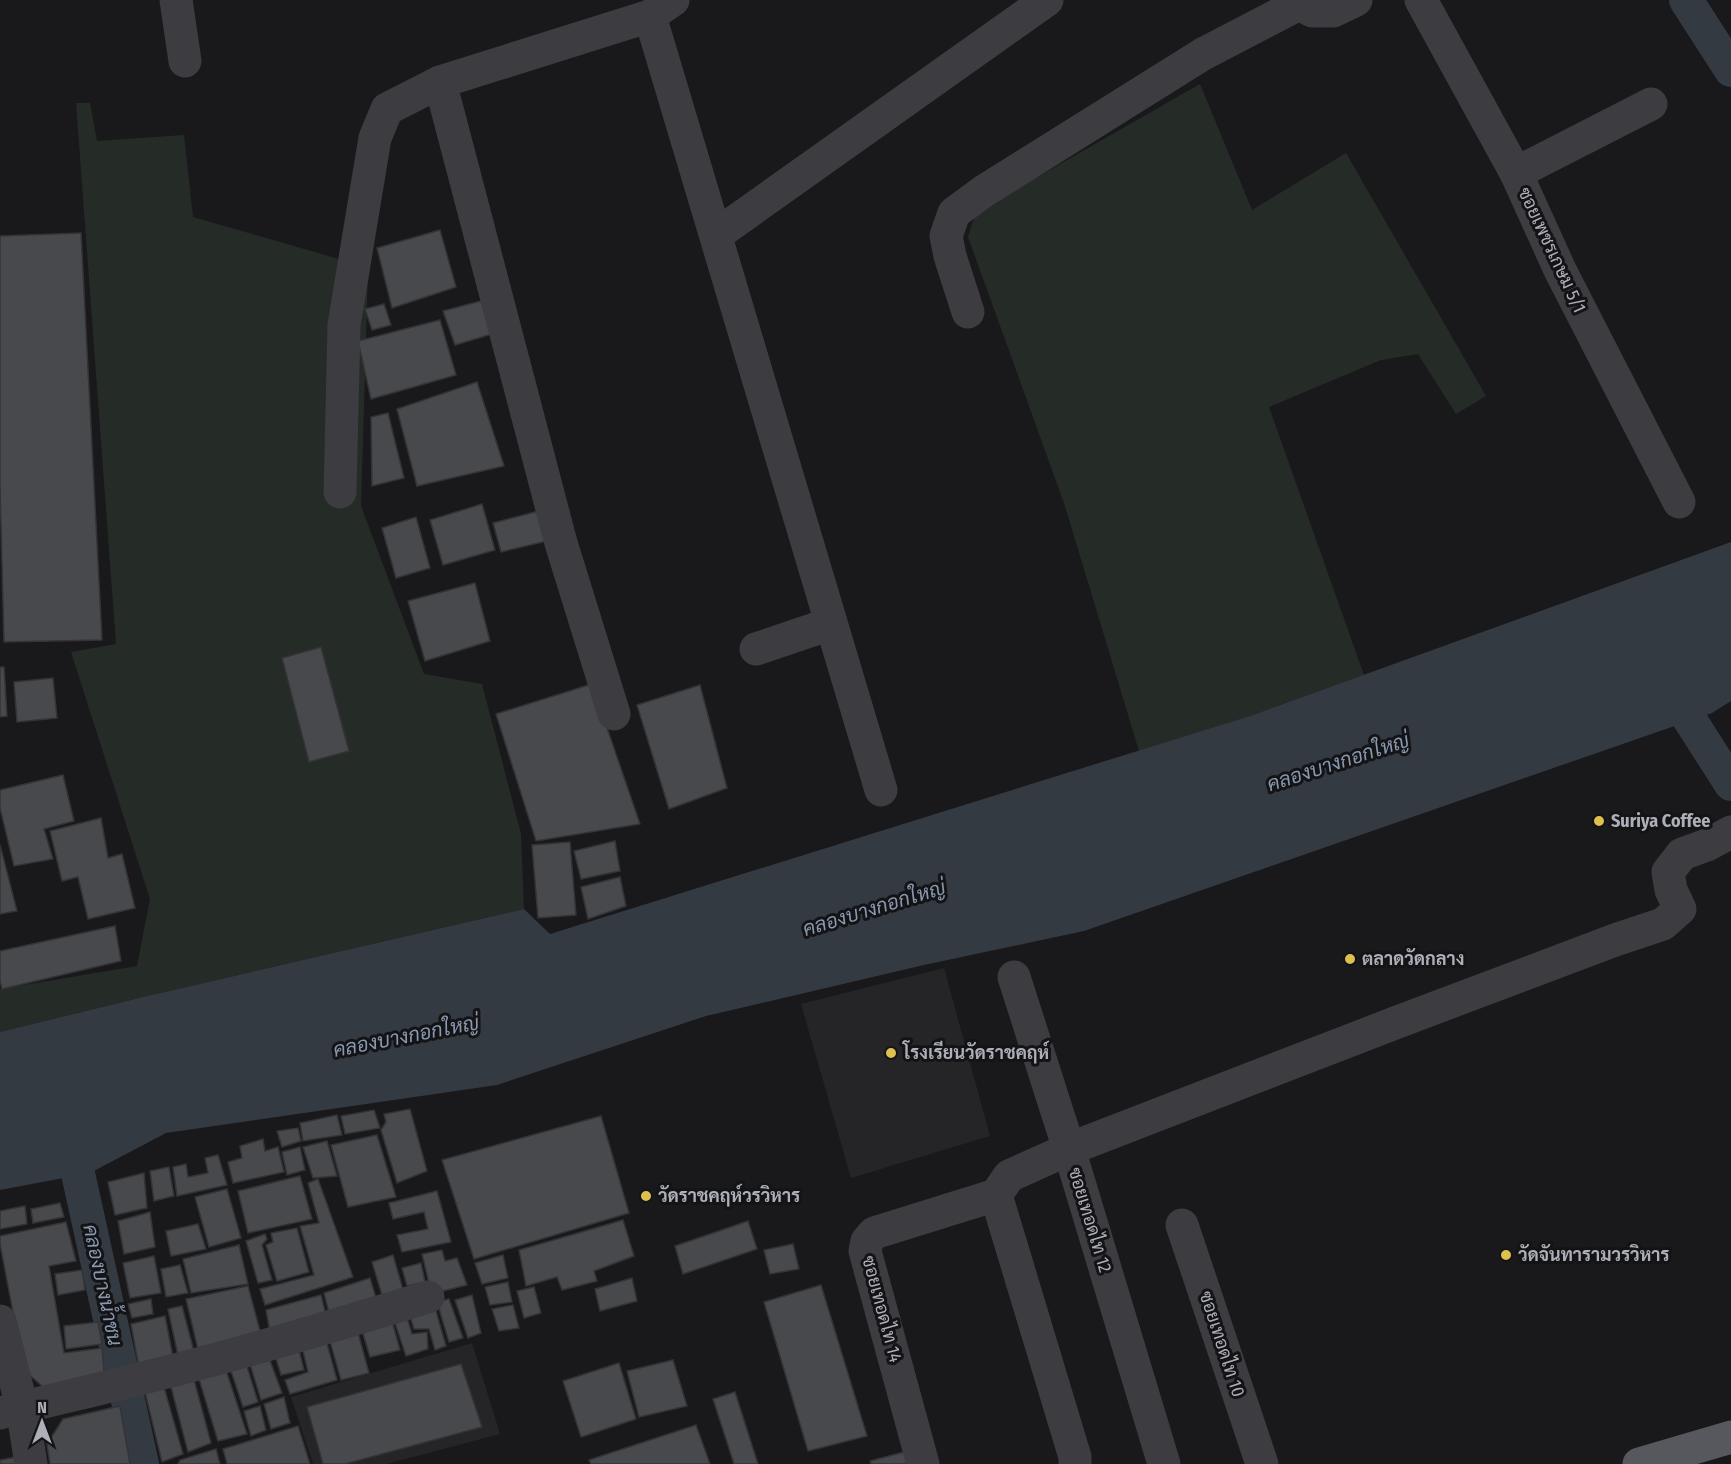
<svg xmlns="http://www.w3.org/2000/svg" width="1731" height="1464" viewBox="0 0 1731 1464" font-family="'Fira Sans Condensed',Sarabun,sans-serif">
	<rect width="100%" height="100%" fill="#19191b"/>
	<g fill="#252528">
		<path d="M 944,968 L 990,1136 L 851,1178 L 801,1004 Z"/>
		<path d="M 472,1343 L 500,1434 L 387,1464 L 313,1464 L 291,1397 Z"/>
	</g>
	<g fill="#252c27">
		<path d="M 1200,84 L 1252,210 L 1346,153 L 1486,396 L 1456,414 L 1418,354 L 1381,360 L 1269,407 L 1364,675 L 1253,715 L 1139,751 L 1064,503 L 968,237 L 976,212 Z"/>
		<path d="M 76,103 L 90,103 L 97,141 L 184,135 L 193,217 L 339,259 L 368,272 L 361,506 L 424,674 L 482,684 L 521,834 L 524,909 L 143,997 L 0,1032 L 0,989 L 137,966 L 150,899 L 71,652 L 116,644 Z"/>
	</g>
	<path fill="#343a42" d="M 1731,542 L 1731,701 L 1712,713 L 1084,931 L 924,965 L 706,1016 L 497,1085 L 166,1133 L 90,1173 L 0,1190 L 0,1032 L 143,997 L 524,909 L 550,934 L 1253,715 Z"/>
	<g fill="none" stroke-linecap="round" stroke-linejoin="round">
		<g stroke="#343a42" stroke-width="34">
			<path d="M 1686,0 L 1731,70"/>
			<path d="M 1668,680 L 1690,720 L 1731,784"/>
			<path d="M 68,1128 L 142,1464"/>
		</g>
	</g>
	<g fill="#48494d" stroke="#343336" stroke-width="1.5">
		<path d="M 440,230 L 456,287 L 392,308 L 377,248 Z"/>
		<path d="M 81,233 L 102,640 L 4,642 L 0,486 L 0,236 Z"/>
		<path d="M 481,301 L 492,334 L 455,345 L 443,311 Z"/>
		<path d="M 384,304 L 391,325 L 372,330 L 365,309 Z"/>
		<path d="M 440,320 L 456,375 L 371,399 L 358,341 Z"/>
		<path d="M 477,382 L 504,466 L 417,486 L 397,409 Z"/>
		<path d="M 388,413 L 404,478 L 372,486 L 371,417 Z"/>
		<path d="M 482,504 L 495,550 L 443,565 L 430,520 Z"/>
		<path d="M 543,510 L 551,540 L 501,552 L 493,523 Z"/>
		<path d="M 416,517 L 430,568 L 396,578 L 382,528 Z"/>
		<path d="M 475,583 L 490,641 L 425,661 L 408,601 Z"/>
		<path d="M 321,647 L 349,751 L 309,762 L 282,658 Z"/>
		<path d="M 0,667 L 4,667 L 7,716 L 0,717 Z"/>
		<path d="M 53,678 L 57,718 L 17,722 L 14,682 Z"/>
		<path d="M 592,684 L 640,824 L 536,841 L 496,714 Z"/>
		<path d="M 700,685 L 727,788 L 669,809 L 637,705 Z"/>
		<path d="M 63,775 L 74,821 L 44,829 L 53,859 L 14,866 L 0,808 L 0,790 Z"/>
		<path d="M 101,818 L 108,858 L 122,854 L 135,908 L 88,919 L 78,877 L 62,881 L 50,831 Z"/>
		<path d="M 615,841 L 620,871 L 581,879 L 574,851 Z"/>
		<path d="M 570,842 L 576,915 L 538,918 L 532,845 Z"/>
		<path d="M 0,845 L 17,911 L 0,914 Z"/>
		<path d="M 620,877 L 626,906 L 588,919 L 581,887 Z"/>
		<path d="M 115,926 L 121,961 L 2,989 L 0,981 L 0,951 Z"/>
		<path d="M 410,1109 L 427,1171 L 397,1183 L 381,1130 L 386,1122 L 384,1114 Z"/>
		<path d="M 374,1110 L 380,1128 L 345,1134 L 341,1116 Z"/>
		<path d="M 337,1115 L 342,1135 L 303,1141 L 300,1123 Z"/>
		<path d="M 601,1116 L 629,1213 L 474,1259 L 442,1160 Z"/>
		<path d="M 298,1128 L 301,1141 L 282,1147 L 277,1131 Z"/>
		<path d="M 377,1135 L 396,1197 L 348,1207 L 331,1145 Z"/>
		<path d="M 263,1139 L 265,1151 L 278,1147 L 284,1172 L 233,1183 L 228,1162 L 242,1158 L 240,1146 Z"/>
		<path d="M 327,1141 L 337,1176 L 313,1178 L 303,1147 Z"/>
		<path d="M 300,1147 L 305,1170 L 287,1175 L 282,1152 Z"/>
		<path d="M 218,1155 L 227,1185 L 177,1196 L 173,1167 L 186,1164 L 188,1177 L 208,1173 L 205,1158 Z"/>
		<path d="M 169,1167 L 174,1196 L 154,1201 L 150,1171 Z"/>
		<path d="M 144,1173 L 147,1208 L 115,1215 L 108,1182 Z"/>
		<path d="M 300,1176 L 312,1219 L 248,1233 L 238,1191 Z"/>
		<path d="M 318,1179 L 353,1277 L 265,1305 L 260,1289 L 314,1275 L 300,1226 L 319,1223 L 308,1183 Z"/>
		<path d="M 227,1189 L 241,1238 L 209,1247 L 195,1197 Z"/>
		<path d="M 437,1191 L 451,1242 L 402,1252 L 397,1235 L 428,1229 L 424,1212 L 393,1219 L 389,1203 Z"/>
		<path d="M 60,1203 L 64,1217 L 33,1223 L 31,1209 Z"/>
		<path d="M 25,1206 L 27,1224 L 0,1229 L 0,1211 Z"/>
		<path d="M 150,1212 L 155,1247 L 124,1254 L 118,1221 Z"/>
		<path d="M 623,1220 L 634,1256 L 594,1271 L 597,1281 L 562,1290 L 557,1277 L 526,1286 L 519,1250 Z"/>
		<path d="M 748,1221 L 757,1249 L 683,1274 L 675,1246 Z"/>
		<path d="M 66,1222 L 76,1261 L 49,1266 L 64,1353 L 102,1348 L 105,1382 L 51,1394 L 24,1370 L 0,1244 L 0,1236 Z"/>
		<path d="M 198,1224 L 206,1249 L 171,1256 L 166,1231 Z"/>
		<path d="M 297,1228 L 309,1272 L 277,1281 L 266,1245 L 273,1242 L 271,1233 Z"/>
		<path d="M 265,1234 L 267,1239 L 262,1245 L 272,1280 L 258,1283 L 246,1241 Z"/>
		<path d="M 793,1244 L 799,1269 L 770,1274 L 764,1250 Z"/>
		<path d="M 239,1245 L 248,1284 L 191,1293 L 183,1259 Z"/>
		<path d="M 442,1250 L 445,1261 L 457,1258 L 467,1285 L 411,1299 L 429,1283 L 422,1254 Z"/>
		<path d="M 393,1255 L 406,1300 L 385,1305 L 372,1262 Z"/>
		<path d="M 503,1255 L 508,1278 L 482,1284 L 475,1263 Z"/>
		<path d="M 154,1256 L 161,1293 L 130,1298 L 123,1263 Z"/>
		<path d="M 421,1263 L 425,1282 L 407,1286 L 402,1268 Z"/>
		<path d="M 180,1265 L 188,1293 L 166,1297 L 161,1269 Z"/>
		<path d="M 82,1270 L 85,1290 L 58,1295 L 55,1274 Z"/>
		<path d="M 370,1278 L 379,1308 L 331,1321 L 324,1293 Z"/>
		<path d="M 632,1278 L 637,1301 L 600,1311 L 595,1289 Z"/>
		<path d="M 508,1282 L 512,1302 L 490,1305 L 485,1287 Z"/>
		<path d="M 821,1285 L 867,1436 L 808,1451 L 764,1302 Z"/>
		<path d="M 248,1286 L 263,1342 L 200,1358 L 186,1299 Z"/>
		<path d="M 534,1287 L 541,1313 L 524,1318 L 517,1291 Z"/>
		<path d="M 321,1295 L 328,1323 L 271,1337 L 266,1310 Z"/>
		<path d="M 472,1295 L 481,1333 L 468,1338 L 455,1300 Z"/>
		<path d="M 151,1299 L 153,1314 L 132,1318 L 128,1304 Z"/>
		<path d="M 449,1299 L 463,1338 L 449,1342 L 437,1302 Z"/>
		<path d="M 434,1304 L 446,1346 L 435,1350 L 429,1329 L 414,1329 L 408,1310 Z"/>
		<path d="M 513,1305 L 519,1328 L 499,1331 L 492,1309 Z"/>
		<path d="M 182,1306 L 196,1359 L 180,1365 L 168,1309 Z"/>
		<path d="M 406,1314 L 412,1334 L 427,1332 L 428,1349 L 406,1356 L 393,1317 Z"/>
		<path d="M 165,1316 L 175,1367 L 140,1374 L 131,1324 Z"/>
		<path d="M 391,1317 L 400,1350 L 370,1357 L 361,1327 Z"/>
		<path d="M 98,1322 L 102,1344 L 66,1349 L 64,1326 Z"/>
		<path d="M 357,1329 L 369,1373 L 341,1380 L 329,1338 Z"/>
		<path d="M 325,1336 L 337,1380 L 290,1394 L 285,1380 L 308,1372 L 301,1342 Z"/>
		<path d="M 298,1346 L 304,1370 L 281,1375 L 274,1352 Z"/>
		<path d="M 268,1355 L 282,1393 L 261,1400 L 249,1361 Z"/>
		<path d="M 673,1360 L 687,1406 L 639,1417 L 627,1371 Z"/>
		<path d="M 246,1363 L 258,1402 L 243,1407 L 230,1368 Z"/>
		<path d="M 619,1363 L 636,1419 L 581,1437 L 563,1381 Z"/>
		<path d="M 461,1364 L 482,1427 L 345,1464 L 323,1464 L 307,1407 Z"/>
		<path d="M 225,1367 L 247,1434 L 218,1441 L 198,1376 Z"/>
		<path d="M 193,1376 L 211,1443 L 188,1452 L 170,1383 Z"/>
		<path d="M 164,1387 L 183,1454 L 162,1462 L 145,1392 Z"/>
		<path d="M 735,1392 L 758,1464 L 734,1464 L 713,1399 Z"/>
		<path d="M 284,1397 L 290,1423 L 271,1429 L 264,1404 Z"/>
		<path d="M 120,1406 L 130,1464 L 50,1464 L 47,1444 L 63,1419 Z"/>
		<path d="M 260,1406 L 266,1430 L 251,1436 L 244,1411 Z"/>
		<path d="M 696,1425 L 710,1464 L 591,1464 L 589,1460 Z"/>
		<path d="M 298,1426 L 310,1464 L 227,1464 L 223,1449 Z"/>
		<path d="M 216,1449 L 220,1464 L 178,1464 L 180,1460 Z"/>
		<path d="M 912,1450 L 917,1464 L 871,1464 L 870,1461 Z"/>
		<path d="M 22,1456 L 23,1464 L 0,1464 L 0,1460 Z"/>
	</g>
	<g fill="none" stroke-linecap="round" stroke-linejoin="round">
		<g stroke="#3c3c41" stroke-width="33">
			<path d="M 176,0 L 185,61"/>
			<path d="M 1293,0 L 1312,11 L 1333,11 L 1356,0"/>
			<path d="M 1421,0 L 1516,173 L 1560,270 L 1679,502"/>
			<path d="M 650,16 L 881,790"/>
			<path d="M 440,82 L 561,543 L 614,714"/>
			<path d="M 1516,173 L 1651,104"/>
			<path d="M 716,235 L 1047,0"/>
			<path d="M 968,312 L 950,256 L 946,236 L 954,213 L 984,191 L 1203,54 L 1299,4"/>
			<path d="M 340,492 L 344,325 L 375,138 L 387,109 L 440,82 L 650,16 L 673,0"/>
			<path d="M 756,649 L 830,624"/>
			<path d="M 1014,977 L 1069,1149 L 1164,1464"/>
			<path d="M 996,1195 L 1075,1457 L 1075,1464"/>
			<path d="M 1182,1225 L 1262,1464"/>
			<path d="M 0,1321 L 22,1407 L 31,1464"/>
			<path d="M 0,1413 C 50,1400 101,1389 151,1376 C 244,1353 336,1325 428,1297"/>
			<path d="M 923,1464 L 865,1251 L 867,1241 L 874,1233 L 996,1195 L 1009,1176 L 1069,1149 L 1395,1023 L 1615,940 L 1663,924 L 1680,909 L 1671,890 L 1668,872 L 1682,854 L 1707,845 L 1731,832"/>
		</g>
		<path stroke="#57575e" stroke-width="33" d="M 1639,1464 L 1731,1437"/>
	</g>
	<g fill="#dec04e" stroke="#141416" stroke-width="2">
		<circle cx="1599" cy="821" r="6"/>
		<circle cx="1350" cy="959" r="6"/>
		<circle cx="891" cy="1053" r="6"/>
		<circle cx="646" cy="1196" r="6"/>
		<circle cx="1506" cy="1255" r="6"/>
	</g>
	<g text-anchor="middle" stroke-width="6" stroke-linejoin="round" paint-order="stroke">
		<g font-size="18" fill="#adafb9" stroke="#141416">
			<text transform="translate(1552 250) rotate(65)" y="6">ซอยเพชรเกษม 5/1</text>
			<text transform="translate(1090 1220) rotate(73)" y="6">ซอยเทอดไท 12</text>
			<text transform="translate(882 1309) rotate(75)" y="6">ซอยเทอดไท 14</text>
			<text transform="translate(1222 1344) rotate(72)" y="6">ซอยเทอดไท 10</text>
		</g>
		<g font-size="18" font-weight="bold" fill="#adafb9" stroke="#141416" text-anchor="start">
			<text x="1611" y="827">Suriya Coffee</text>
			<text x="1362" y="965">ตลาดวัดกลาง</text>
			<text x="903" y="1059">โรงเรียนวัดราชคฤห์</text>
			<text x="658" y="1202">วัดราชคฤห์วรวิหาร</text>
			<text x="1518" y="1261">วัดจันทารามวรวิหาร</text>
		</g>
		<g font-size="20" font-style="italic" fill="#8898af" stroke="#141416">
			<text transform="translate(1338 762) rotate(-18)" y="7">คลองบางกอกใหญ่</text>
			<text transform="translate(874 908) rotate(-17)" y="7">คลองบางกอกใหญ่</text>
			<text transform="translate(406 1036) rotate(-11)" y="7">คลองบางกอกใหญ่</text>
			<text transform="translate(103 1285) rotate(78)" y="7">คลองบางน้ำชน</text>
		</g>
	</g>
	<g transform="translate(42 1422)" stroke="#141416" stroke-width="4.5" paint-order="stroke">
	<path d="M0-4.5L10 22L0 15L-10 22Z" fill="#adafb9"/>
	<text y="-9" font-size="16" font-weight="bold" text-anchor="middle" fill="#adafb9">N</text>
	</g>
</svg>
